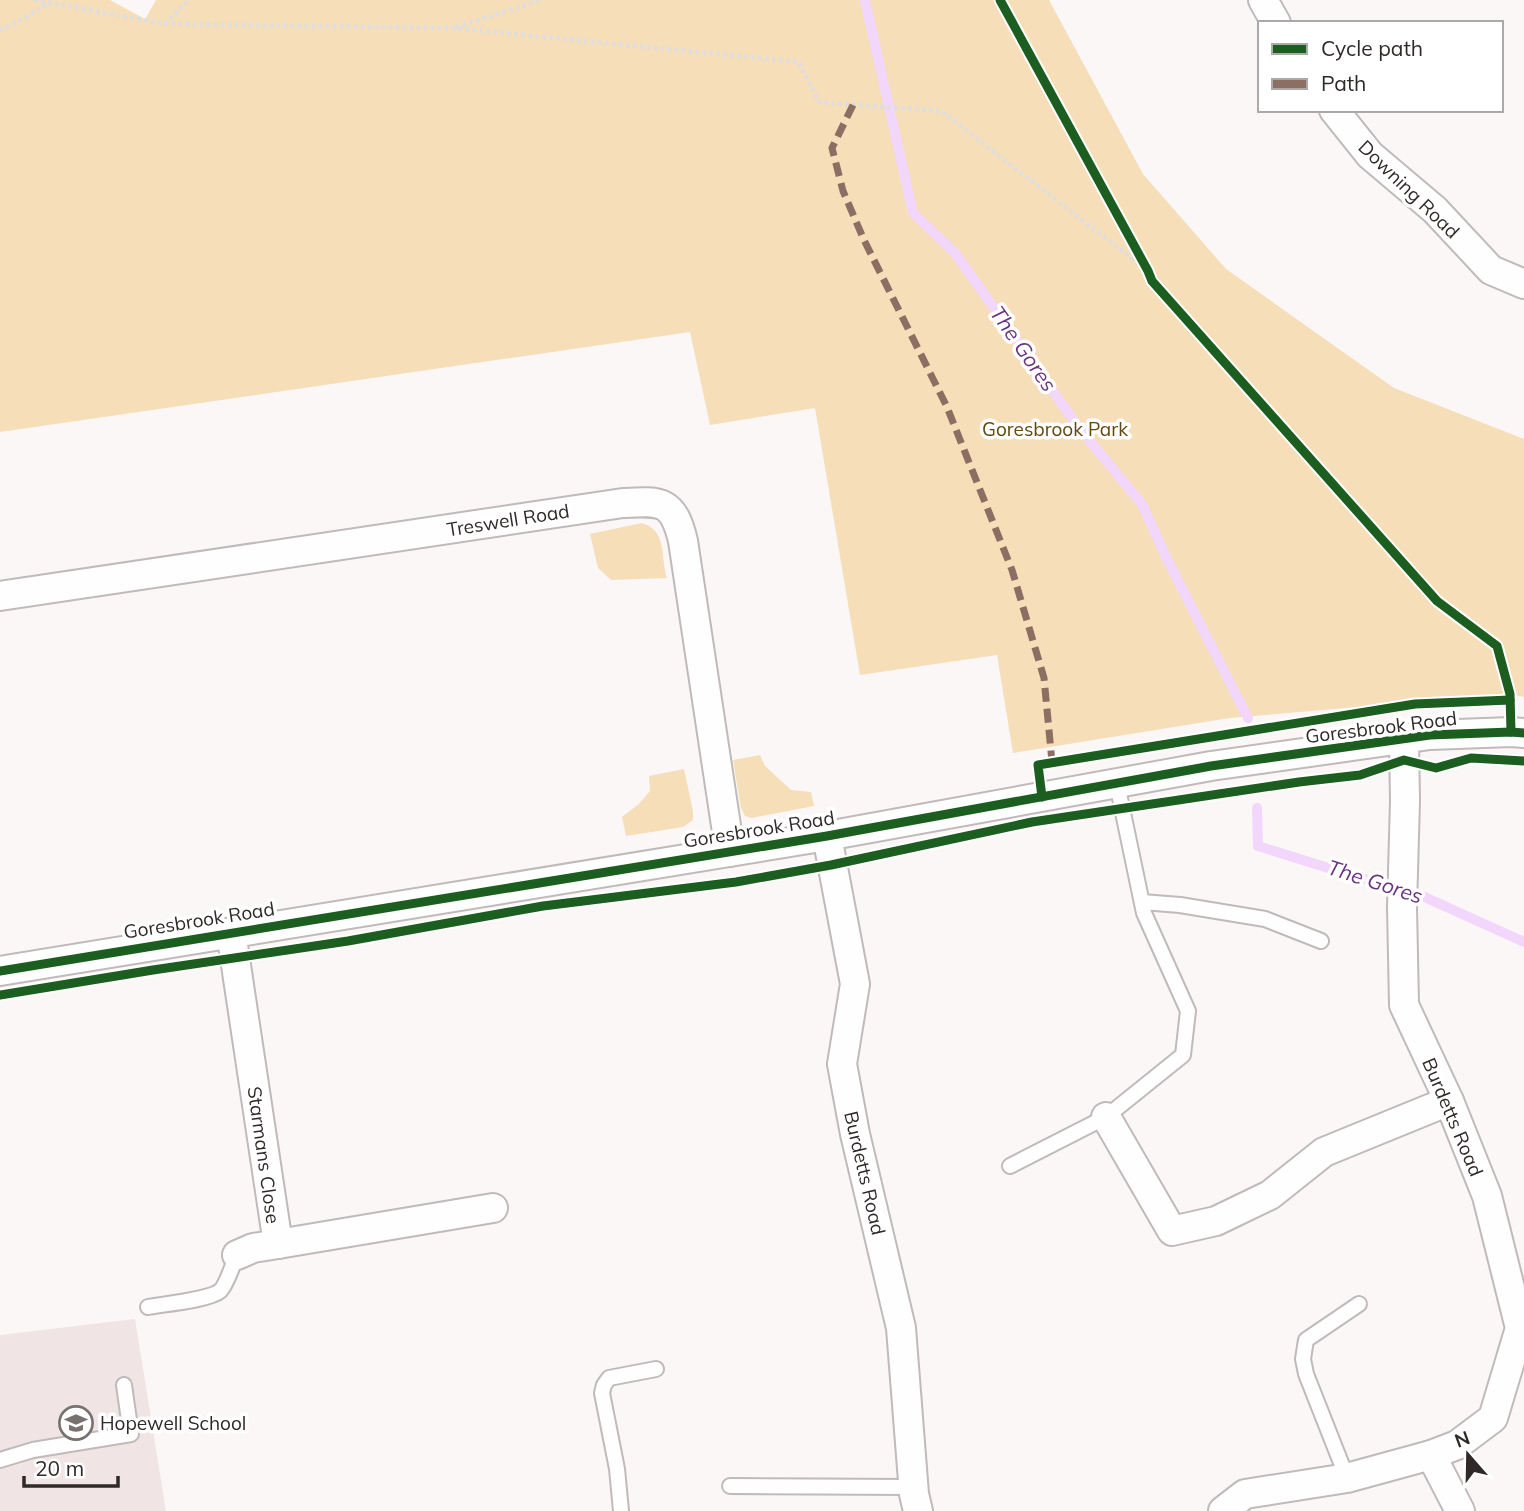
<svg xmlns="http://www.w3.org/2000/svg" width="1524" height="1511" viewBox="0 0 1524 1511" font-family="Mulish,sans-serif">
	<rect width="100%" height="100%" fill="#fcf7f7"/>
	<path fill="#f0e5e4" d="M 135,1319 L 166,1511 L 0,1511 L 0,1335 Z"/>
	<g fill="#f5deb8">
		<path d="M 0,0 L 110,0 L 145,19 L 156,0 L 1049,0 L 1143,174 L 1226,269 L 1394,388 L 1524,439 L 1524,697 L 1510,694 L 1230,718 L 1013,753 L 997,655 L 860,675 L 815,408 L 710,425 L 690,332 L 0,432 Z"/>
		<path d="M 642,523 C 668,531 660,557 667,578 L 611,580 L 598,568 L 590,534 Z"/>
		<path d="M 760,755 L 765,766 L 791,790 L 811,792 L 814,806 L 751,818 L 745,816 L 741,808 L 733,760 Z"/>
		<path d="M 684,769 L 693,811 L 693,820 L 683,827 L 626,836 L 622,817 L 639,804 L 650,791 L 649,776 Z"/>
	</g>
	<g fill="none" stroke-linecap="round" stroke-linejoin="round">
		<g stroke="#f2d6fc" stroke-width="10">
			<path d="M 865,0 L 913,213 L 955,253 L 1079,428 L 1142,504 L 1168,561 L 1248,718"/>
			<path d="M 1257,808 L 1258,846 L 1357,877 L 1409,890 L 1524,942"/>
		</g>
		<g stroke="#c0baba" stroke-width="18">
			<g id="service">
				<path d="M 1142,902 L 1180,905 L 1265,919 L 1321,941"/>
				<path d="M 1010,1166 L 1106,1117 L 1183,1055 L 1188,1011 L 1144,913 L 1117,784"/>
				<path d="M 148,1307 C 164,1304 209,1300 220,1291 C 226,1286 233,1264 237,1255"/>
				<path d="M 0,1460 L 33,1450 L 131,1434 L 124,1385"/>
				<path d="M 1347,1478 L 1306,1374 L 1303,1359 L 1306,1340 L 1359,1304"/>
				<path d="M 730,1486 L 913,1487"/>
				<path d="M 621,1511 L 617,1469 L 602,1393 L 604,1385 L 609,1378 L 656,1369"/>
			</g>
		</g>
		<g stroke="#c0baba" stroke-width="32">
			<g id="minor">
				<path d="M 1263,0 L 1276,23"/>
				<path d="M 1334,110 L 1370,155 L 1435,210 L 1491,270 L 1524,284"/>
				<path d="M 0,596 L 623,503 C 662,501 673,500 683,541 L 730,852"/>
				<path d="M 827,836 L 855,984 L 842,1064 L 855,1134 L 901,1328 L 914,1494 L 918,1511"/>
				<path d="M 231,932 L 278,1244 L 493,1208"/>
				<path d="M 0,971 L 827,836 L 1211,766 L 1430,735 L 1511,732 L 1524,733"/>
				<path d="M 1106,1117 L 1172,1231 L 1216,1221 L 1270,1195 L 1324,1152 L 1449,1101"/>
				<path d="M 237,1255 L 253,1248 L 278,1244"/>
				<path d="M 1431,1455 L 1460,1511"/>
				<path d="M 1223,1511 L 1245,1494 L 1347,1478 L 1431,1455 L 1457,1445 L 1493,1418 L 1520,1328 L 1487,1196 L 1449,1101 L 1404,1005 L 1402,907 L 1405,801 L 1404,739"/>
			</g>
		</g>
		<g stroke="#dfdddd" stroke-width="4.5" stroke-dasharray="3.5 3.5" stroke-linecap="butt">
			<path d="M 34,0 L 165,24 L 452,28 L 799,62 L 819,102 L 941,111 L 1148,271"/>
			<path d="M 165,24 L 189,0"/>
			<path d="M 456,27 L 541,0"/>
			<path d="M 0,30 L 23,19 L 47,4"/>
		</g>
		<use href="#service" stroke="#fffefe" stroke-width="14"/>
		<use href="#minor" stroke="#fffefe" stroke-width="28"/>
		<path stroke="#8d6e63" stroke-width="7" stroke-dasharray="14 7" stroke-linecap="butt" d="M 853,105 L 832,148 L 843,191 L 864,240 L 947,407 L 1012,570 L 1044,678 L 1052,762"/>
		<g stroke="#fff" stroke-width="13">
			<g id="cycleway">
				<path d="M 1000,0 L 1148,271 L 1152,281 L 1437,601 L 1497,646 L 1510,694 L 1511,732"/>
				<path d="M 1042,797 L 1038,765 L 1415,704 L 1510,700"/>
				<path d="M 0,971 L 827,836 L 1211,766 L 1430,735 L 1511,732 L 1524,733"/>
				<path d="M 0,995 L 153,970 L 348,941 L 543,906 L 736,882 L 831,865 L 1032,822 L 1299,782 L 1360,775 L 1404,760 L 1436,768 L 1471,758 L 1524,761"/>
			</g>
		</g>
		<use href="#cycleway" stroke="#1b5e20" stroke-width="9"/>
	</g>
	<defs>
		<g id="school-ring" transform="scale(1.75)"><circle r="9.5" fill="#fff" stroke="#777170" stroke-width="1.5"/><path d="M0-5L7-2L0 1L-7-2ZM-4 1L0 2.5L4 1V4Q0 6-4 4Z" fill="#777170"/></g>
	</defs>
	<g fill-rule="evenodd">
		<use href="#school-ring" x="76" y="1423"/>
	</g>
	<g text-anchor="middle" stroke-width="7" stroke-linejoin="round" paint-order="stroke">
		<g font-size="19" fill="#2f2928" stroke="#fff">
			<text transform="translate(1409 189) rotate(44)" y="7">Downing Road</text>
			<text transform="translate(508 520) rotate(-9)" y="7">Treswell Road</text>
			<text transform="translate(1381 727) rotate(-7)" y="7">Goresbrook Road</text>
			<text transform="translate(759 829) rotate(-9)" y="7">Goresbrook Road</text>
			<text transform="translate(199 920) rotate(-9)" y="7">Goresbrook Road</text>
			<text transform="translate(1453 1117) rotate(67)" y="7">Burdetts Road</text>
			<text transform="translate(264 1155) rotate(82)" y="7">Starmans Close</text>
			<text transform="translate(865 1173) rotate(77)" y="7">Burdetts Road</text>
		</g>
		<g font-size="19" fill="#62480d" stroke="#fff">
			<text x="1055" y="436">Goresbrook Park</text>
		</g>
		<g font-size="19" fill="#2f2928" stroke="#fff" text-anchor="start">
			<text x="100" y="1430">Hopewell School</text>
		</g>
		<g font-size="21" font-style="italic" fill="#693380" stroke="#fff">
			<text transform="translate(1023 349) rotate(55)" y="7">The Gores</text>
			<text transform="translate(1375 882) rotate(18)" y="7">The Gores</text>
		</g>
	</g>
	<rect x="1258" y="21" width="245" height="91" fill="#ffffff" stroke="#aca9a9" stroke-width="2"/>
	<rect x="1272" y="44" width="35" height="10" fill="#1b5e20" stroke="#aca9a9" stroke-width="2"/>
	<text x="1321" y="56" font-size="21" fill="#2f2928">Cycle path</text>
	<rect x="1272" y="79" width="35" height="10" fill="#8d6e63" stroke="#aca9a9" stroke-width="2"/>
	<text x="1321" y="91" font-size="21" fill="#2f2928">Path</text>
	<g transform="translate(1468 1455) rotate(340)" stroke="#ffffff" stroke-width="5" paint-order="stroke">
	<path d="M0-5L12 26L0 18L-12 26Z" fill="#2f2928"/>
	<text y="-10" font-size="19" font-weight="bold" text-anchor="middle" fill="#2f2928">N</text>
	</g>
	<path d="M24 1476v10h94v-10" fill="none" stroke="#2f2928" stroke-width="3.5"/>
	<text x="35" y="1476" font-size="21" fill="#2f2928" stroke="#ffffff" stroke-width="5" paint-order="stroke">20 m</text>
</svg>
